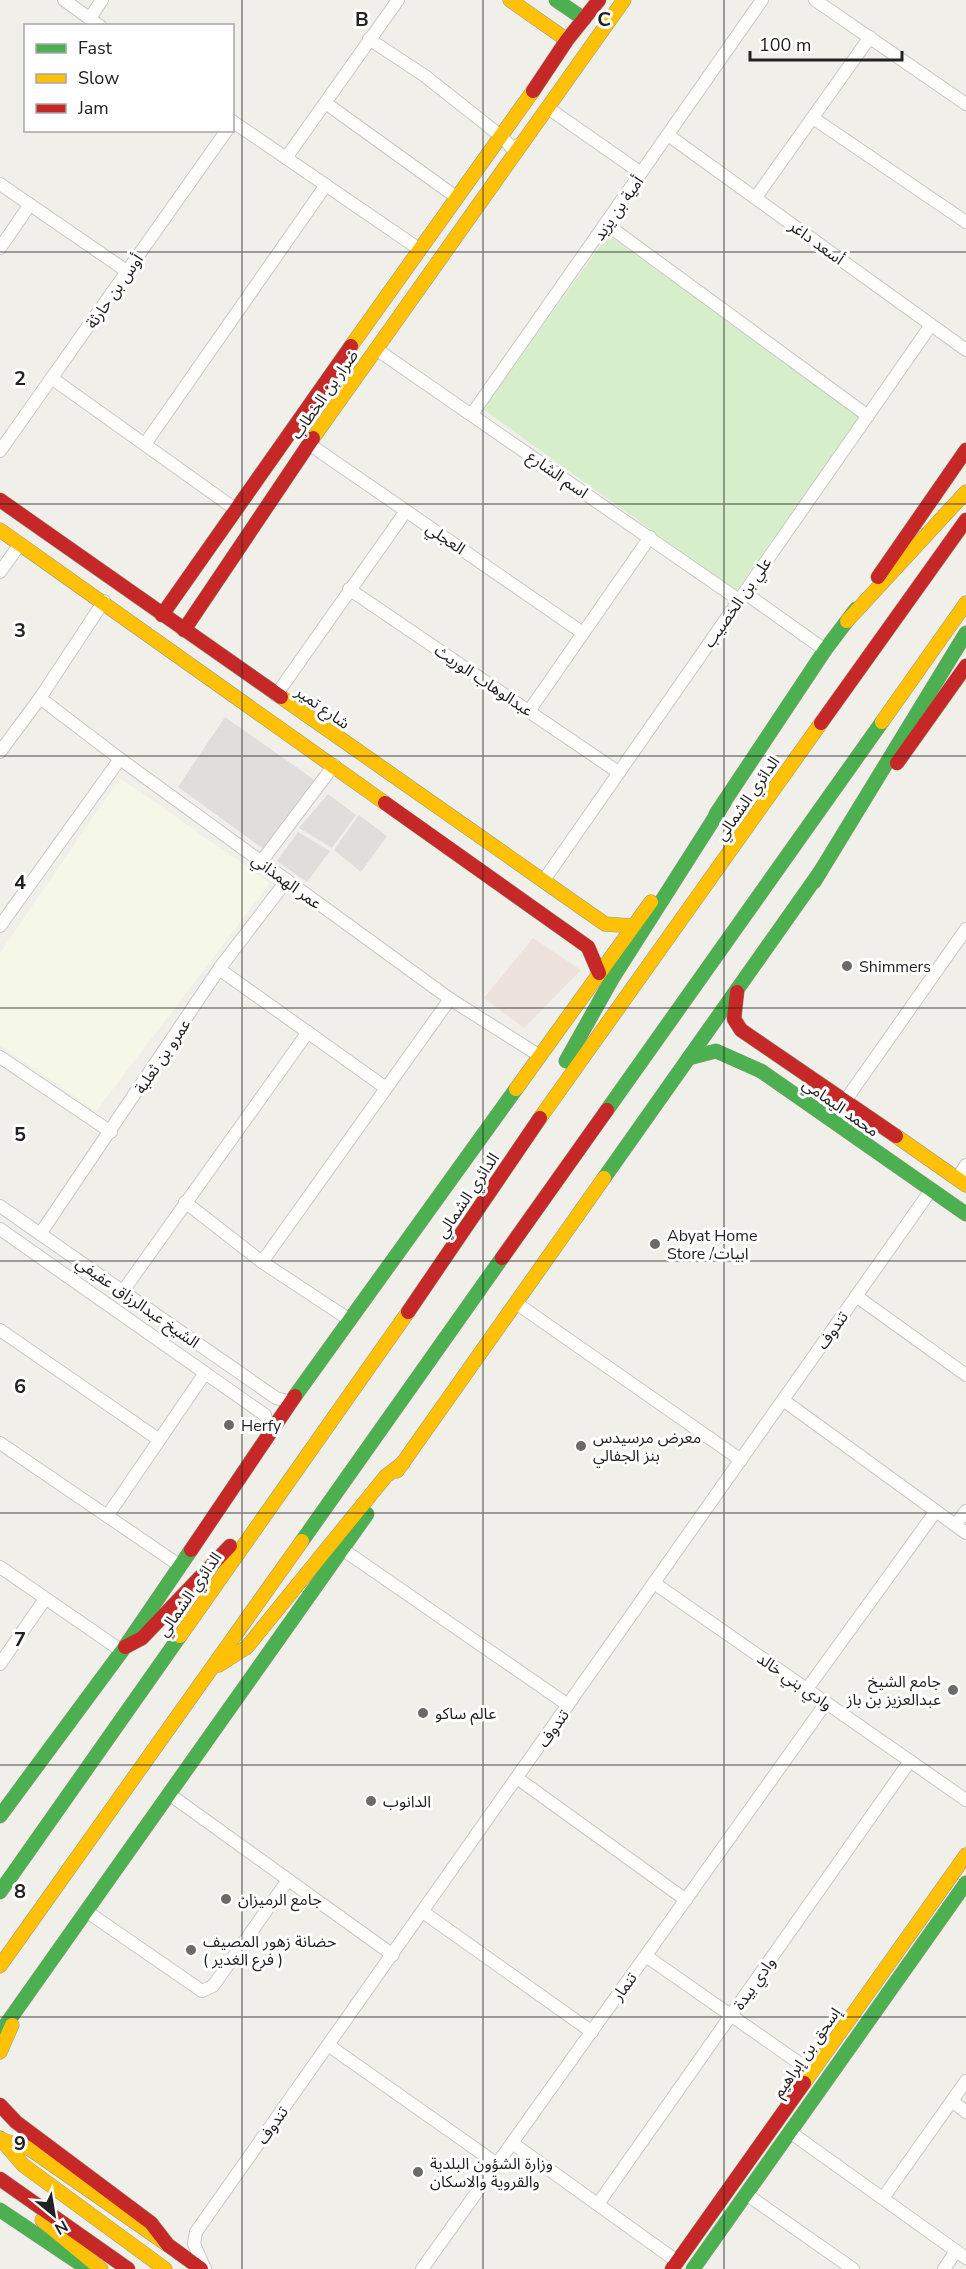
<svg xmlns="http://www.w3.org/2000/svg" width="966" height="2269" viewBox="0 0 966 2269" font-family="'Nunito Sans','Noto Sans Arabic',sans-serif">
	<rect width="100%" height="100%" fill="#f0efea"/>
	<g fill="#dfdedc">
		<path d="M 225,717 L 316,781 L 265,850 L 178,787 Z"/>
		<path d="M 328,794 L 356,815 L 332,848 L 299,828 Z"/>
		<path d="M 359,815 L 387,836 L 361,872 L 334,850 Z"/>
		<path d="M 298,832 L 330,851 L 307,882 L 277,861 Z"/>
	</g>
	<path fill="#eee2dc" d="M 533,938 L 581,970 L 524,1028 L 484,998 Z"/>
	<path fill="#f6f8e7" d="M 120,778 L 270,883 L 96,1111 L 0,1045 L 0,953 Z"/>
	<path fill="#d6eec9" d="M 608,235 L 862,417 L 736,591 L 483,409 Z"/>
	<g fill="none" stroke-linecap="round" stroke-linejoin="round">
		<g stroke="#c9c8c6" stroke-width="14">
			<g id="street">
				<path d="M 64,0 L 100,26"/>
				<path d="M 815,0 L 966,104"/>
				<path d="M 90,18 L 102,0"/>
				<path d="M 369,39 L 425,76 L 502,137 L 512,148 L 524,142"/>
				<path d="M 327,104 L 456,197"/>
				<path d="M 548,108 L 641,173"/>
				<path d="M 813,118 L 966,222"/>
				<path d="M 232,121 L 419,249"/>
				<path d="M 668,135 L 966,350"/>
				<path d="M 286,158 L 398,0"/>
				<path d="M 0,184 L 128,272"/>
				<path d="M 756,197 L 870,37"/>
				<path d="M 606,224 L 868,416"/>
				<path d="M 0,248 L 29,206"/>
				<path d="M 376,349 L 739,600"/>
				<path d="M 53,379 L 235,509"/>
				<path d="M 472,414 L 762,0"/>
				<path d="M 145,444 L 326,185"/>
				<path d="M 309,444 L 583,633"/>
				<path d="M 0,451 L 227,130"/>
				<path d="M 0,572 L 20,544"/>
				<path d="M 349,589 L 618,772"/>
				<path d="M 745,593 L 825,650"/>
				<path d="M 276,695 L 406,511"/>
				<path d="M 40,698 L 120,759 L 450,999 L 540,1056"/>
				<path d="M 529,711 L 650,537"/>
				<path d="M 0,752 L 40,698 L 104,601"/>
				<path d="M 261,862 L 334,765"/>
				<path d="M 544,880 L 931,325"/>
				<path d="M 0,926 L 120,759"/>
				<path d="M 219,969 L 386,1088"/>
				<path d="M 0,1057 L 111,1132"/>
				<path d="M 845,1101 L 966,929"/>
				<path d="M 957,1179 L 966,1165"/>
				<path d="M 185,1202 L 262,1262 L 350,1320"/>
				<path d="M 0,1206 L 276,1398 L 291,1402"/>
				<path d="M 0,1229 L 265,1415 L 270,1433"/>
				<path d="M 40,1234 L 219,969 L 287,880"/>
				<path d="M 262,1262 L 450,999"/>
				<path d="M 123,1291 L 308,1032"/>
				<path d="M 856,1296 L 966,1375"/>
				<path d="M 516,1303 L 741,1460"/>
				<path d="M 0,1330 L 158,1439"/>
				<path d="M 783,1400 L 966,1533"/>
				<path d="M 0,1443 L 179,1565"/>
				<path d="M 108,1515 L 205,1373"/>
				<path d="M 955,1525 L 966,1511"/>
				<path d="M 342,1549 L 568,1705"/>
				<path d="M 0,1567 L 122,1651"/>
				<path d="M 654,1583 L 966,1800"/>
				<path d="M 0,1664 L 45,1599"/>
				<path d="M 807,1689 L 936,1511"/>
				<path d="M 517,1778 L 686,1900"/>
				<path d="M 169,1794 L 393,1955"/>
				<path d="M 86,1911 L 202,1991 L 213,1986 L 288,1880"/>
				<path d="M 423,1912 L 592,2032"/>
				<path d="M 646,1956 L 812,2072"/>
				<path d="M 328,2045 L 497,2164"/>
				<path d="M 952,2101 L 966,2112"/>
				<path d="M 790,2132 L 966,2258"/>
				<path d="M 512,2143 L 678,2262"/>
				<path d="M 746,2194 L 853,2269"/>
				<path d="M 883,2198 L 966,2081"/>
				<path d="M 598,2204 L 910,1761"/>
				<path d="M 205,2269 L 194,2244 L 196,2232 L 931,1190"/>
				<path d="M 422,2269 L 826,1703"/>
				<path d="M 944,2269 L 956,2251"/>
			</g>
		</g>
		<g stroke="#959b81" stroke-width="15">
			<g id="fast">
				<path d="M 556,0 L 584,19"/>
				<path d="M 716,814 L 825,650 L 856,609"/>
				<path d="M 814,882 L 966,633"/>
				<path d="M 689,1058 L 716,1051 L 761,1071 L 966,1214"/>
				<path d="M 566,1061 L 612,979 L 724,803"/>
				<path d="M 607,1110 L 882,722"/>
				<path d="M 604,1178 L 820,872"/>
				<path d="M 295,1396 L 516,1089"/>
				<path d="M 302,1541 L 502,1258"/>
				<path d="M 0,1816 L 122,1651 L 191,1550"/>
				<path d="M 0,1892 L 180,1636"/>
				<path d="M 0,2033 L 367,1514"/>
				<path d="M 0,2210 L 88,2269"/>
				<path d="M 693,2269 L 966,1883"/>
			</g>
		</g>
		<g stroke="#959b81" stroke-width="15">
			<g id="slow">
				<path d="M 510,0 L 567,40"/>
				<path d="M 351,346 L 533,91"/>
				<path d="M 313,438 L 624,0"/>
				<path d="M 0,530 L 385,803"/>
				<path d="M 847,621 L 966,492"/>
				<path d="M 281,697 L 605,924 L 633,926"/>
				<path d="M 882,722 L 966,603"/>
				<path d="M 516,1089 L 651,902"/>
				<path d="M 540,1118 L 821,723"/>
				<path d="M 896,1136 L 966,1185"/>
				<path d="M 397,1471 L 604,1178"/>
				<path d="M 180,1636 L 408,1312"/>
				<path d="M 219,1665 L 247,1647 L 386,1476 L 403,1463"/>
				<path d="M 0,1966 L 302,1541"/>
				<path d="M 0,2052 L 12,2025"/>
				<path d="M 804,2083 L 966,1855"/>
				<path d="M 0,2138 L 23,2165 L 165,2269"/>
				<path d="M 3,2140 L 30,2149 L 168,2245"/>
				<path d="M 42,2220 L 101,2269"/>
			</g>
		</g>
		<g stroke="#959b81" stroke-width="15">
			<g id="jam">
				<path d="M 533,91 L 567,40 L 599,0"/>
				<path d="M 0,500 L 281,697"/>
				<path d="M 878,577 L 966,450"/>
				<path d="M 162,615 L 351,346"/>
				<path d="M 184,630 L 313,438"/>
				<path d="M 821,723 L 966,520"/>
				<path d="M 897,763 L 966,666"/>
				<path d="M 385,803 L 588,947 L 599,973"/>
				<path d="M 737,992 L 734,1019 L 741,1030 L 896,1136"/>
				<path d="M 502,1258 L 607,1110"/>
				<path d="M 408,1312 L 540,1118"/>
				<path d="M 191,1550 L 295,1396"/>
				<path d="M 125,1647 L 142,1638 L 230,1546"/>
				<path d="M 0,2105 L 16,2122 L 151,2223 L 168,2245 L 201,2269"/>
				<path d="M 0,2179 L 128,2269"/>
				<path d="M 672,2269 L 804,2083"/>
			</g>
		</g>
		<use href="#street" stroke="#fdfdfc" stroke-width="12"/>
		<use href="#fast" stroke="#4caf50" stroke-width="14"/>
		<use href="#slow" stroke="#ffc107" stroke-width="14"/>
		<use href="#jam" stroke="#c62828" stroke-width="14"/>
	</g>
	<path fill="none" stroke="#222" stroke-width="1.5" stroke-opacity="0.55" d="M 242,0 L 242,2269M 483,0 L 483,2269M 724,0 L 724,2269M 0,252 L 966,252M 0,504 L 966,504M 0,756 L 966,756M 0,1008 L 966,1008M 0,1261 L 966,1261M 0,1513 L 966,1513M 0,1765 L 966,1765M 0,2017 L 966,2017"/>
	<g fill="#6a6a68" stroke="#fff" stroke-width="2">
		<circle cx="847" cy="966" r="6"/>
		<circle cx="655" cy="1244" r="6"/>
		<circle cx="229" cy="1425" r="6"/>
		<circle cx="581" cy="1446" r="6"/>
		<circle cx="953" cy="1690" r="6"/>
		<circle cx="423" cy="1713" r="6"/>
		<circle cx="371" cy="1801" r="6"/>
		<circle cx="226" cy="1899" r="6"/>
		<circle cx="191" cy="1950" r="6"/>
		<circle cx="418" cy="2172" r="6"/>
	</g>
	<g text-anchor="middle" stroke-width="6" stroke-linejoin="round" paint-order="stroke">
		<g font-size="16" fill="#222" stroke="#fff">
			<text transform="translate(618 208) rotate(-55)" y="6">أمية بن يزيد</text>
			<text transform="translate(817 242) rotate(36)" y="6">أسعد داغر</text>
			<text transform="translate(114 291) rotate(-55)" y="6">أوس بن حارثة</text>
			<text transform="translate(324 394) rotate(-55)" y="6">ضرار بن الخطاب</text>
			<text transform="translate(558 474) rotate(35)" y="6">اسم الشارع</text>
			<text transform="translate(446 538) rotate(34)" y="6">العجلي</text>
			<text transform="translate(737 602) rotate(-55)" y="6">علي بن الخصيب</text>
			<text transform="translate(484 680) rotate(34)" y="6">عبدالوهاب الوريث</text>
			<text transform="translate(323 707) rotate(35)" y="6">شارع تمير</text>
			<text transform="translate(747 798) rotate(-55)" y="6">الدائري الشمالي</text>
			<text transform="translate(287 881) rotate(36)" y="6">عمر الهمذاني</text>
			<text transform="translate(162 1056) rotate(-56)" y="6">عمرو بن ثعلبة</text>
			<text transform="translate(841 1107) rotate(35)" y="6">محمد اليمامي</text>
			<text transform="translate(467 1195) rotate(-56)" y="6">الدائري الشمالي</text>
			<text transform="translate(138 1302) rotate(35)" y="6">الشيخ عبدالرزاق عفيفي</text>
			<text transform="translate(832 1330) rotate(-55)" y="6">تندوف</text>
			<text transform="translate(189 1594) rotate(-55)" y="6">الدائري الشمالي</text>
			<text transform="translate(795 1681) rotate(35)" y="6">وادي بني خالد</text>
			<text transform="translate(553 1728) rotate(-55)" y="6">تندوف</text>
			<text transform="translate(754 1983) rotate(-55)" y="6">وادي بيدة</text>
			<text transform="translate(624 1986) rotate(-54)" y="6">تنمار</text>
			<text transform="translate(806 2052) rotate(-55)" y="6">إسحق بن إبراهيم</text>
			<text transform="translate(272 2125) rotate(-55)" y="6">تندوف</text>
		</g>
		<g font-size="16" fill="#222" stroke="#fff" text-anchor="start">
			<text x="859" y="972">Shimmers</text>
			<text x="667" y="1241">Abyat Home<tspan x="667" dy="18">Store /ابيات</tspan></text>
			<text x="241" y="1431">Herfy</text>
			<text x="593" y="1443">معرض مرسيدس<tspan x="593" dy="18">بنز الجفالي</tspan></text>
			<text x="941" y="1687" text-anchor="end">جامع الشيخ<tspan x="941" dy="18">عبدالعزيز بن باز</tspan></text>
			<text x="435" y="1719">عالم ساكو</text>
			<text x="383" y="1807">الدانوب</text>
			<text x="238" y="1905">جامع الرميزان</text>
			<text x="203" y="1947">حضانة زهور المصيف<tspan x="203" dy="18">( فرع الغدير )</tspan></text>
			<text x="430" y="2169">وزارة الشؤون البلدية<tspan x="430" dy="18">والقروية والاسكان</tspan></text>
		</g>
	</g>
	<g font-size="20" text-anchor="middle" font-weight="bold" fill="#222" stroke="#fff" stroke-width="6" stroke-linejoin="round" paint-order="stroke">
		<text x="362" y="26">B</text>
		<text x="604" y="26">C</text>
		<text x="20" y="385">2</text>
		<text x="20" y="637">3</text>
		<text x="20" y="889">4</text>
		<text x="20" y="1141">5</text>
		<text x="20" y="1393">6</text>
		<text x="20" y="1646">7</text>
		<text x="20" y="1898">8</text>
		<text x="20" y="2150">9</text>
	</g>
	<rect x="24" y="24" width="210" height="108" fill="#ffffff" stroke="#a7a7a7" stroke-width="1.5"/>
	<rect x="36" y="44" width="30" height="9" fill="#4caf50" stroke="#a7a7a7" stroke-width="1.5"/>
	<text x="78" y="54" font-size="18" fill="#222222">Fast</text>
	<rect x="36" y="74" width="30" height="9" fill="#ffc107" stroke="#a7a7a7" stroke-width="1.5"/>
	<text x="78" y="84" font-size="18" fill="#222222">Slow</text>
	<rect x="36" y="104" width="30" height="9" fill="#c62828" stroke="#a7a7a7" stroke-width="1.5"/>
	<text x="78" y="114" font-size="18" fill="#222222">Jam</text>
	<g transform="translate(54 2215) rotate(150)" stroke="#ffffff" stroke-width="4.5" paint-order="stroke">
	<path d="M0-4.5L10 22L0 15L-10 22Z" fill="#222222"/>
	<text y="-9" font-size="16" font-weight="bold" text-anchor="middle" fill="#222222">N</text>
	</g>
	<path d="M750 51v9h152v-9" fill="none" stroke="#222222" stroke-width="3"/>
	<text x="759" y="51" font-size="18" fill="#222222" stroke="#ffffff" stroke-width="4.5" paint-order="stroke">100 m</text>
</svg>
